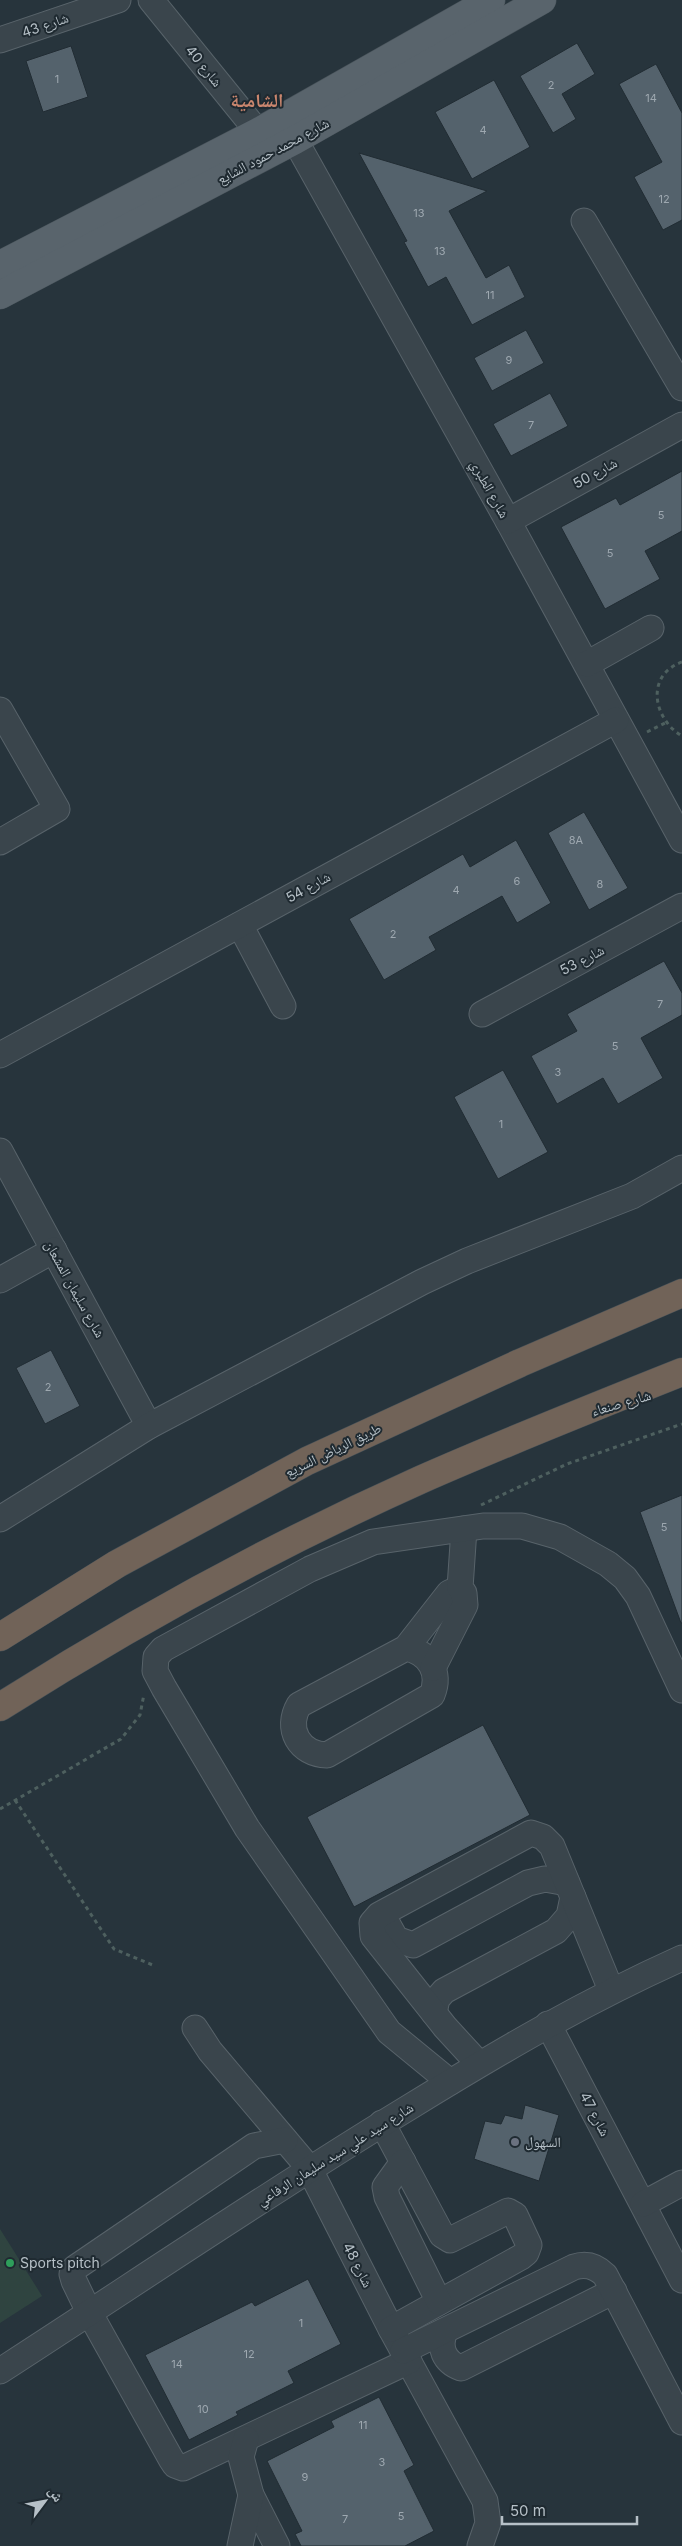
<svg xmlns="http://www.w3.org/2000/svg" width="682" height="2546" viewBox="0 0 682 2546" font-family="Inter,'Noto Naskh Arabic',sans-serif">
	<rect width="100%" height="100%" fill="#27343c"/>
	<path fill="#2f4440" d="M 0,2229 L 42,2296 L 0,2323 Z"/>
	<g fill="#54626c" stroke="#212c33">
		<path d="M 577,43 L 595,74 L 562,94 L 576,119 L 553,133 L 520,76 Z"/>
		<path d="M 71,46 L 88,97 L 43,112 L 26,61 Z"/>
		<path d="M 656,64 L 682,113 L 682,220 L 663,230 L 634,177 L 662,162 L 619,84 Z"/>
		<path d="M 494,80 L 530,147 L 472,179 L 435,112 Z"/>
		<path d="M 359,153 L 487,191 L 449,211 L 486,278 L 509,265 L 525,297 L 472,325 L 446,277 L 428,287 L 404,242 L 407,241 Z"/>
		<path d="M 526,330 L 544,363 L 492,391 L 474,358 Z"/>
		<path d="M 550,393 L 568,426 L 511,456 L 493,424 Z"/>
		<path d="M 682,471 L 682,531 L 645,551 L 660,579 L 605,609 L 561,527 L 616,498 L 620,505 Z"/>
		<path d="M 584,812 L 628,888 L 589,910 L 548,833 Z"/>
		<path d="M 516,840 L 551,903 L 517,923 L 502,896 L 429,937 L 436,950 L 384,980 L 349,919 L 463,854 L 470,867 Z"/>
		<path d="M 664,961 L 682,993 L 682,1015 L 641,1038 L 663,1078 L 618,1104 L 603,1078 L 557,1104 L 531,1056 L 577,1031 L 567,1014 Z"/>
		<path d="M 503,1070 L 548,1152 L 498,1179 L 454,1097 Z"/>
		<path d="M 51,1350 L 80,1406 L 45,1424 L 16,1368 Z"/>
		<path d="M 682,1495 L 682,1623 L 681,1623 L 640,1512 Z"/>
		<path d="M 483,1725 L 530,1815 L 354,1907 L 307,1817 Z"/>
		<path d="M 525,2105 L 559,2115 L 539,2181 L 474,2159 L 485,2121 L 501,2124 L 505,2115 L 522,2119 Z"/>
		<path d="M 308,2279 L 341,2344 L 288,2371 L 294,2383 L 236,2412 L 238,2415 L 189,2440 L 145,2355 L 252,2302 L 255,2306 Z"/>
		<path d="M 379,2397 L 414,2465 L 404,2471 L 434,2531 L 405,2546 L 301,2546 L 295,2534 L 302,2531 L 267,2461 L 334,2427 L 331,2421 Z"/>
	</g>
	<g fill="none" stroke-linecap="round" stroke-linejoin="round">
		<g stroke="#58636a" stroke-width="27">
			<g id="minor">
				<path d="M 151,0 L 258,132"/>
				<path d="M 0,40 L 118,0"/>
				<path d="M 295,140 L 508,521 L 682,840"/>
				<path d="M 584,221 L 682,388"/>
				<path d="M 508,521 L 682,425"/>
				<path d="M 587,664 L 651,628"/>
				<path d="M 0,710 L 57,809 L 0,842"/>
				<path d="M 240,925 L 283,1006"/>
				<path d="M 482,1014 L 682,906"/>
				<path d="M 0,1055 L 616,720"/>
				<path d="M 0,1151 L 149,1426"/>
				<path d="M 0,1280 L 54,1250"/>
				<path d="M 0,1519 L 149,1426 L 422,1282 L 467,1261 L 632,1196 L 682,1168"/>
				<path d="M 406,1648 C 430,1653 441,1673 432,1695 L 327,1755 C 299,1754 285,1729 299,1705 L 406,1648 L 449,1593 L 460,1588"/>
				<path d="M 433,1668 L 465,1605 L 464,1593 L 460,1588 L 464,1529"/>
				<path d="M 382,1914 L 396,1939 L 413,1945 L 528,1883 L 545,1879 L 567,1883"/>
				<path d="M 434,2013 L 437,1999 L 444,1991 L 556,1931 L 569,1916 L 573,1897"/>
				<path d="M 548,2024 L 682,2280"/>
				<path d="M 195,2028 L 210,2051 L 309,2168 L 391,2329 L 485,2501 L 488,2523 L 480,2546"/>
				<path d="M 479,2064 L 445,2027 L 373,1936 L 372,1923 L 379,1915 L 531,1833 L 543,1837 L 552,1846 L 611,1990"/>
				<path d="M 450,2082 L 389,2032 L 247,1828 L 164,1688 L 155,1671 L 156,1657 L 163,1649 L 310,1569 L 373,1542 L 483,1526 L 522,1526 L 560,1537 L 608,1564 L 625,1578 L 638,1596 L 682,1690"/>
				<path d="M 382,2123 L 442,2235 L 450,2240 L 508,2211 L 515,2215 L 529,2245 L 526,2253 L 521,2257 L 391,2329"/>
				<path d="M 285,2140 L 254,2146 L 75,2268 L 72,2274 L 74,2281 L 89,2312 L 171,2459 L 175,2465 L 183,2468 L 409,2361"/>
				<path d="M 403,2162 L 385,2187 L 387,2197 L 439,2302"/>
				<path d="M 643,2204 L 682,2183"/>
				<path d="M 445,2331 C 438,2347 444,2362 461,2368 L 614,2291"/>
				<path d="M 403,2351 L 574,2267 C 586,2263 596,2266 605,2275 L 682,2422"/>
				<path d="M 0,2371 C 136,2283 270,2192 408,2108 C 499,2052 584,2002 682,1958"/>
				<path d="M 251,2495 L 277,2546"/>
				<path d="M 240,2546 L 251,2495 L 241,2457 L 246,2439"/>
			</g>
		</g>
		<g stroke="#465158" stroke-width="29">
			<g id="major">
				<path d="M 0,265 L 258,132 L 491,0"/>
				<path d="M 0,295 L 295,140 L 542,0"/>
			</g>
		</g>
		<g stroke="#455057" stroke-width="29">
			<g id="highway">
				<path d="M 0,1637 L 117,1564 L 307,1461 L 520,1363 L 682,1293"/>
				<path d="M 0,1707 C 134,1622 275,1545 420,1480 C 506,1442 594,1407 682,1372"/>
			</g>
		</g>
		<g stroke="#4e605f" stroke-width="3" stroke-dasharray="4 4" stroke-linecap="butt">
			<path d="M 682,662 C 645,675 653,719 682,736"/>
			<path d="M 647,732 L 665,723"/>
			<path d="M 481,1505 L 567,1464 L 682,1424"/>
			<path d="M 15,1800 L 114,1949 L 155,1966"/>
			<path d="M 0,1809 L 121,1739 L 140,1715 L 144,1694"/>
		</g>
		<use href="#minor" stroke="#3a454c" stroke-width="25"/>
		<use href="#major" stroke="#59646c" stroke-width="28"/>
		<use href="#highway" stroke="#716358" stroke-width="28"/>
	</g>
	<circle fill="#6b7280" stroke="#1f2a31" stroke-width="2" cx="515" cy="2142" r="5"/>
	<circle fill="#2e9e5b" stroke="#1f2a31" stroke-width="2" cx="10" cy="2263" r="5"/>
	<g text-anchor="middle" stroke-width="4" stroke-linejoin="round" paint-order="stroke">
		<g font-size="11" fill="#9ea8b0">
			<text x="57" y="83">1</text>
			<text x="551" y="89">2</text>
			<text x="651" y="102">14</text>
			<text x="483" y="134">4</text>
			<text x="664" y="203">12</text>
			<text x="419" y="217">13</text>
			<text x="440" y="255">13</text>
			<text x="490" y="299">11</text>
			<text x="509" y="364">9</text>
			<text x="531" y="429">7</text>
			<text x="661" y="519">5</text>
			<text x="610" y="557">5</text>
			<text x="576" y="844">8A</text>
			<text x="517" y="885">6</text>
			<text x="600" y="888">8</text>
			<text x="456" y="894">4</text>
			<text x="393" y="938">2</text>
			<text x="660" y="1008">7</text>
			<text x="615" y="1050">5</text>
			<text x="558" y="1076">3</text>
			<text x="501" y="1128">1</text>
			<text x="48" y="1391">2</text>
			<text x="664" y="1531">5</text>
			<text x="301" y="2327">1</text>
			<text x="249" y="2358">12</text>
			<text x="177" y="2368">14</text>
			<text x="203" y="2413">10</text>
			<text x="363" y="2429">11</text>
			<text x="382" y="2466">3</text>
			<text x="305" y="2481">9</text>
			<text x="401" y="2520">5</text>
			<text x="345" y="2523">7</text>
		</g>
		<g font-size="14" fill="#b6c0c7" stroke="#1f2a31">
			<text transform="translate(45 25) rotate(-19)" y="5">شارع 43</text>
			<text transform="translate(204 66) rotate(51)" y="5">شارع 40</text>
			<text transform="translate(273 151) rotate(-28)" y="5">شارع محمد حمود الشايع</text>
			<text transform="translate(595 473) rotate(-29)" y="5">شارع 50</text>
			<text transform="translate(490 489) rotate(61)" y="5">شارع الطبري</text>
			<text transform="translate(308 887) rotate(-29)" y="5">شارع 54</text>
			<text transform="translate(582 960) rotate(-28)" y="5">شارع 53</text>
			<text transform="translate(75 1289) rotate(61)" y="5">شارع سليمان المشعان</text>
			<text transform="translate(621 1403) rotate(-16)" y="5">شارع صنعاء</text>
			<text transform="translate(333 1450) rotate(-26)" y="5">طريق الرياض السريع</text>
			<text transform="translate(595 2114) rotate(62)" y="5">شارع 47</text>
			<text transform="translate(335 2154) rotate(-32)" y="5">شارع سيد علي سيد سليمان الرفاعي</text>
			<text transform="translate(358 2265) rotate(63)" y="5">شارع 48</text>
		</g>
		<g font-size="14" fill="#b6c0c7" stroke="#1f2a31" text-anchor="start">
			<text x="525" y="2147">السهول</text>
			<text x="20" y="2268">Sports pitch</text>
		</g>
		<g font-size="19" font-weight="bold" fill="#ca866e" stroke="#1f2a31">
			<text x="257" y="107">الشامية</text>
		</g>
	</g>
	<g transform="translate(45 2501) rotate(58)" stroke="#1f2a31" stroke-width="4" paint-order="stroke">
	<path d="M0-4L9 19L0 12L-9 19Z" fill="#b6c0c7"/>
	<text y="-8" font-size="14" font-weight="bold" text-anchor="middle" fill="#b6c0c7">ش</text>
	</g>
	<path d="M502 2516v8h135v-8" fill="none" stroke="#b6c0c7" stroke-width="2.5"/>
	<text x="510" y="2516" font-size="15" fill="#b6c0c7" stroke="#1f2a31" stroke-width="4" paint-order="stroke">50 m</text>
</svg>
